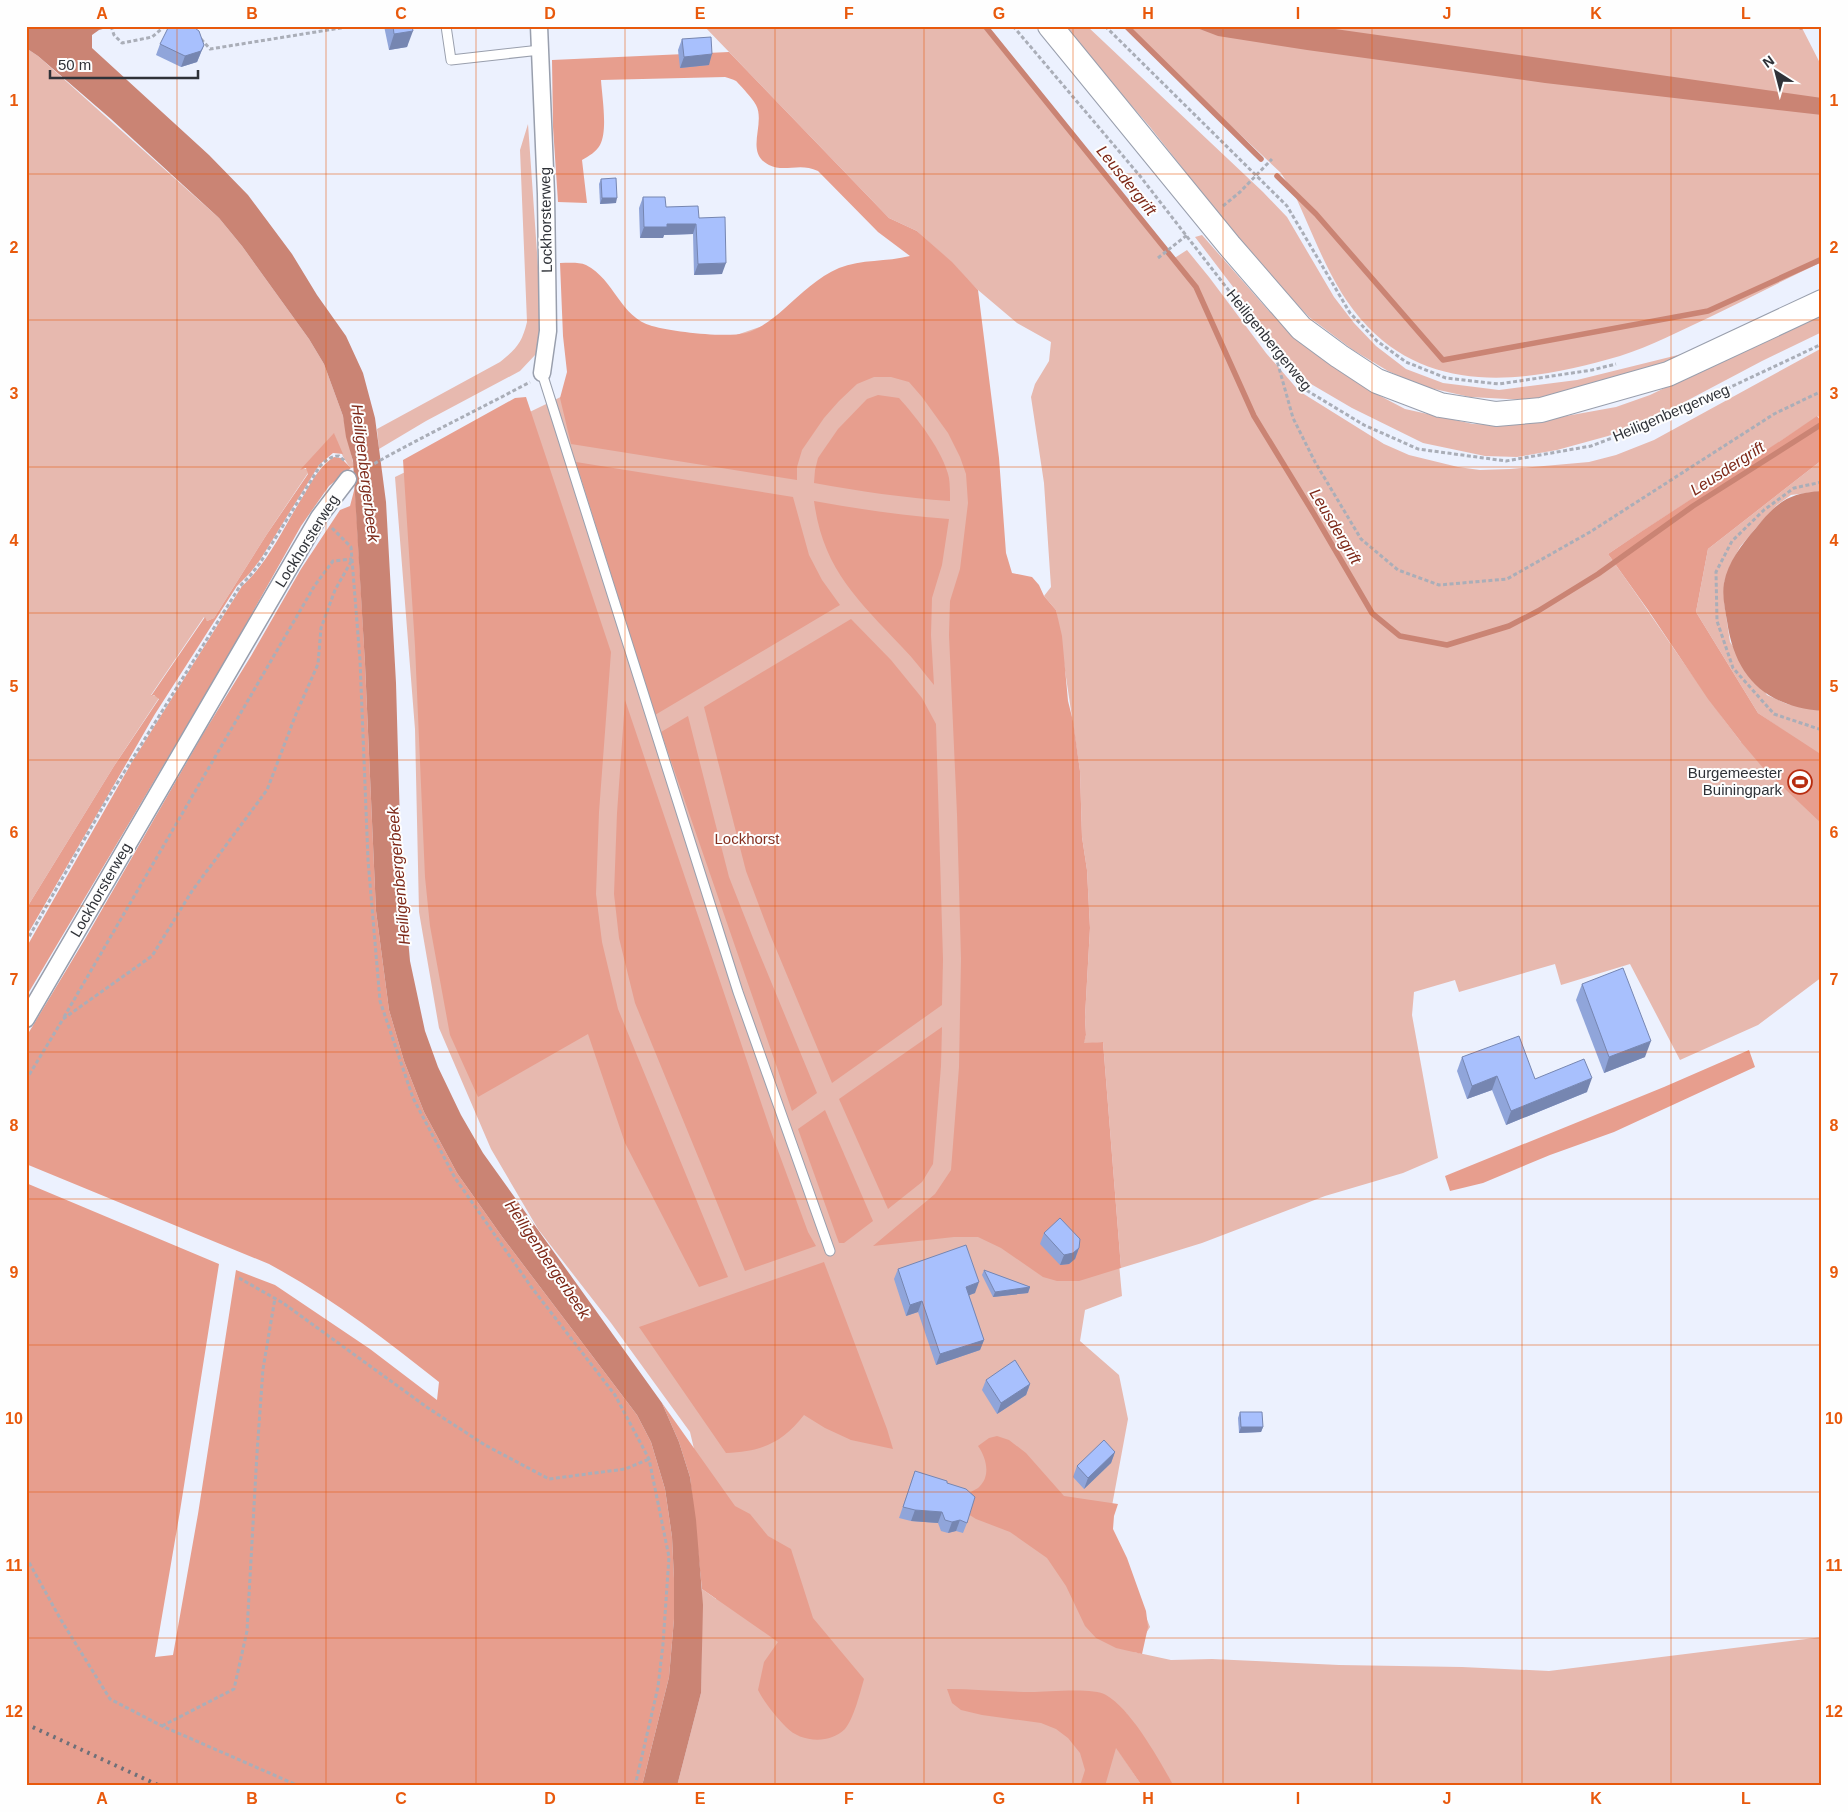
<svg xmlns="http://www.w3.org/2000/svg" width="1848" height="1812" viewBox="0 0 1848 1812" font-family="Helvetica,sans-serif">
	<rect width="100%" height="100%" fill="#ecf1fe"/>
	<g fill="#e7b9af">
		<path d="M 704,26 L 982,26 L 1173,259 L 1187,250 L 1209,277 L 1266,353 L 1299,391 L 1384,444 L 1409,455 L 1458,467 L 1480,470 L 1510,469 L 1589,462 L 1616,455 L 1654,440 L 1822,348 L 1822,422 L 1818,416 C 1749,463 1678,507 1608,554 C 1653,616 1694,681 1741,742 L 1793,737 L 1758,713 L 1696,612 L 1708,549 L 1822,460 L 1822,491 L 1791,495 L 1777,505 L 1761,522 L 1740,547 L 1730,566 L 1724,583 L 1724,602 L 1730,642 L 1767,695 L 1787,704 L 1822,711 L 1822,977 L 1758,1025 L 1680,1060 L 1630,964 L 1561,985 L 1555,964 L 1459,992 L 1455,980 L 1414,992 L 1412,1015 L 1438,1158 L 1403,1173 L 1325,1196 L 1202,1243 L 1121,1268 L 1103,1042 L 1083,1044 L 1086,1035 L 1085,1017 L 1090,928 L 1087,870 L 1082,837 L 1080,771 L 1056,610 L 1044,596 L 1051,587 L 1044,483 L 1031,397 L 1035,384 L 1049,361 L 1051,342 L 1017,323 L 978,290 L 951,262 L 917,231 L 889,218 Z"/>
		<path d="M 1063,26 L 1087,26 L 1263,192 L 1287,217 L 1334,297 L 1354,323 L 1376,346 L 1406,369 L 1443,383 L 1499,390 L 1577,380 L 1682,354 L 1631,377 L 1582,391 L 1526,400 L 1470,397 L 1421,386 L 1388,371 L 1353,350 L 1309,317 L 1253,257 L 1150,127 Z"/>
		<path d="M 1125,26 L 1801,26 L 1822,67 L 1822,262 C 1784,280 1747,299 1710,317 C 1680,331 1651,346 1620,356 C 1535,381 1436,398 1368,327 C 1334,292 1318,246 1298,202 C 1294,192 1287,183 1281,173 Z"/>
		<path d="M 26,48 L 38,56 L 219,218 L 242,246 L 309,339 L 324,364 L 343,416 L 354,467 L 351,468 C 342,459 339,446 334,434 L 302,469 L 307,469 L 308,473 L 267,534 L 214,618 L 207,621 L 204,617 L 151,695 L 157,696 L 159,698 L 114,766 L 26,909 Z"/>
		<path d="M 528,124 L 542,324 L 536,354 L 520,371 L 426,421 L 379,449 L 377,429 L 500,362 C 516,349 522,343 527,322 L 520,150 Z"/>
		<path d="M 1202,235 L 1269,311 L 1337,369 L 1367,389 L 1405,409 L 1473,424 L 1503,425 L 1533,422 L 1616,407 L 1650,395 L 1805,320 L 1822,314 L 1822,332 L 1762,361 L 1641,425 L 1608,436 L 1557,450 L 1517,457 L 1485,456 L 1423,443 L 1352,408 L 1311,384 L 1285,355 L 1195,237 Z"/>
		<path d="M 908,260 L 1009,578 L 1078,1049 L 1099,1047 L 1122,1296 L 1085,1310 L 1080,1341 L 1119,1375 L 1128,1419 L 1109,1522 L 1150,1627 L 1134,1652 L 1171,1660 L 1212,1659 L 1339,1665 L 1462,1667 L 1549,1671 L 1822,1637 L 1822,1786 L 1174,1786 L 1126,1713 L 1118,1750 L 1142,1786 L 677,1786 L 701,1693 L 702,1589 L 716,1599 L 714,1533 L 690,1432 L 611,1323 L 538,1229 L 491,1149 L 439,1028 L 419,912 L 415,729 L 395,477 L 573,391 L 774,322 Z"/>
	</g>
	<g fill="#e79e8e">
		<path d="M 729,52 L 889,218 L 917,231 L 952,262 L 978,290 L 999,458 L 1006,553 L 1012,573 L 1032,577 L 1039,585 L 1044,596 L 1056,610 L 1062,636 L 1068,701 L 1073,721 L 1080,771 L 1082,837 L 1087,870 L 1090,928 L 1085,1017 L 1086,1035 L 1084,1043 L 1103,1042 L 1121,1268 L 1079,1281 L 1057,1281 L 1043,1277 L 1001,1248 L 978,1237 L 954,1237 L 873,1246 L 935,1194 L 951,1170 L 959,1067 L 961,959 L 957,814 L 949,635 L 950,601 L 960,569 L 968,503 L 966,474 L 960,457 L 948,433 L 922,397 L 909,382 L 891,377 L 874,377 L 857,384 L 839,401 L 824,418 L 802,450 L 797,467 L 797,480 L 571,444 L 560,398 L 567,372 L 563,336 L 560,263 C 569,263 579,262 586,265 C 615,280 620,317 652,326 C 674,332 725,338 746,333 C 760,329 774,318 784,309 C 801,294 818,277 839,268 C 861,259 887,262 910,256 L 878,232 L 818,171 C 799,162 785,173 769,165 C 744,153 766,124 756,105 C 754,100 740,85 736,81 C 733,79 728,78 725,77 L 601,80 C 602,96 608,131 600,145 C 596,152 589,156 582,160 L 587,203 L 558,202 L 553,127 L 552,60 Z"/>
		<path d="M 878,395 L 899,398 C 917,418 943,451 949,478 C 950,485 950,494 950,501 C 904,498 859,491 814,483 L 815,470 L 818,458 L 838,429 L 867,399 Z"/>
		<path d="M 526,397 L 611,652 L 599,812 L 596,894 L 602,942 L 618,1009 L 728,1277 L 699,1287 L 625,1143 L 588,1034 L 478,1097 L 450,1035 L 430,926 L 425,877 L 415,646 L 403,460 L 515,398 Z"/>
		<path d="M 1817,416 L 1822,422 L 1822,460 L 1708,549 L 1696,612 L 1758,713 L 1822,755 L 1822,824 L 1764,769 L 1741,742 L 1708,699 L 1648,610 L 1608,554 C 1677,507 1749,463 1817,416 Z"/>
		<path d="M 334,433 L 343,454 L 333,453 L 319,465 L 260,560 L 250,573 L 237,586 L 155,714 L 26,937 L 26,909 L 114,766 L 159,699 L 154,695 L 151,696 L 205,617 L 207,621 L 214,618 L 267,534 L 308,474 L 306,468 L 300,470 Z"/>
		<path d="M 334,457 L 341,458 L 351,468 L 329,486 L 301,526 L 227,658 L 26,997 L 26,948 L 132,762 L 242,586 C 270,561 285,524 305,493 C 313,479 320,466 334,457 Z"/>
		<path d="M 576,462 L 793,497 L 809,555 L 822,580 L 840,605 L 655,715 Z"/>
		<path d="M 355,487 L 365,664 L 376,911 L 389,1010 L 404,1061 L 424,1112 L 457,1173 L 503,1238 L 637,1415 L 651,1442 L 665,1489 L 672,1537 L 674,1579 L 674,1619 L 669,1677 L 642,1786 L 26,1786 L 26,1183 L 219,1264 L 180,1511 L 155,1657 L 173,1655 L 198,1514 L 236,1270 L 275,1285 L 370,1349 L 437,1400 L 439,1382 C 385,1339 330,1297 269,1264 L 26,1164 L 26,1037 L 85,939 L 203,734 L 251,656 L 301,569 L 340,510 L 350,506 Z"/>
		<path d="M 814,501 C 859,509 904,516 949,519 L 942,565 L 932,598 L 931,635 L 934,685 C 924,673 914,659 902,647 C 857,599 823,569 814,501 Z"/>
		<path d="M 851,619 L 891,660 L 922,698 L 936,724 L 943,959 L 942,1005 L 832,1083 L 769,932 L 746,871 L 704,707 Z"/>
		<path d="M 625,700 L 770,1129 L 808,1232 L 816,1246 L 745,1271 L 635,1003 L 619,938 L 614,894 L 617,813 Z"/>
		<path d="M 688,716 L 729,877 L 753,938 L 817,1093 L 792,1111 L 661,732 Z"/>
		<path d="M 942,1027 L 941,1066 L 933,1164 L 922,1182 L 888,1209 L 839,1099 Z"/>
		<path d="M 1749,1050 L 1755,1067 L 1614,1132 L 1550,1155 L 1483,1183 L 1450,1191 L 1445,1176 L 1664,1087 Z"/>
		<path d="M 825,1110 L 873,1221 L 844,1243 L 839,1243 L 798,1129 Z"/>
		<path d="M 824,1262 L 887,1429 L 893,1449 L 851,1440 L 825,1428 L 804,1415 C 782,1443 761,1452 726,1453 L 639,1327 Z"/>
		<path d="M 662,1403 L 735,1506 L 750,1514 L 768,1536 L 791,1549 L 813,1618 L 864,1679 C 860,1693 854,1718 845,1729 C 829,1745 800,1742 786,1727 C 776,1717 764,1702 758,1690 L 764,1662 L 778,1642 L 702,1589 L 690,1477 L 679,1442 Z"/>
		<path d="M 997,1436 L 1009,1440 L 1026,1453 L 1064,1496 L 1118,1504 L 1114,1516 L 1113,1529 L 1127,1558 L 1146,1611 L 1148,1627 L 1142,1654 L 1116,1648 L 1096,1638 L 1085,1626 L 1066,1586 L 1047,1558 L 1010,1532 L 976,1519 L 968,1514 L 963,1502 C 965,1499 967,1495 970,1493 C 973,1490 978,1489 980,1486 C 991,1475 986,1457 978,1446 L 989,1438 Z"/>
		<path d="M 947,1689 C 975,1689 1003,1692 1031,1692 C 1048,1692 1093,1687 1106,1695 C 1132,1710 1159,1760 1174,1786 L 1142,1786 L 1116,1748 L 1105,1786 L 1080,1786 L 1085,1770 L 1080,1753 L 1068,1738 L 1056,1729 L 1041,1723 L 982,1715 L 961,1710 L 952,1703 Z"/>
	</g>
	<g fill="#ca8474">
		<path d="M 26,26 L 114,26 L 99,30 L 92,35 L 92,48 L 209,155 L 248,195 L 292,254 L 317,295 L 346,336 L 363,373 L 375,418 L 386,502 L 396,683 L 401,859 L 410,961 L 425,1031 L 438,1067 L 461,1115 L 483,1153 L 662,1403 L 679,1442 L 690,1477 L 696,1520 L 703,1605 L 701,1693 L 677,1786 L 642,1786 L 669,1677 L 674,1619 L 674,1579 L 672,1537 L 665,1489 L 651,1442 L 637,1415 L 503,1238 L 457,1173 L 424,1112 L 404,1061 L 389,1010 L 376,911 L 365,664 L 353,461 L 346,437 L 343,416 L 324,364 L 309,339 L 242,246 L 219,218 L 111,119 L 38,56 L 26,48 Z"/>
		<path d="M 1195,26 L 1314,26 L 1822,98 L 1822,115 L 1545,83 L 1307,50 L 1218,36 L 1197,28 Z"/>
		<path d="M 1822,491 L 1822,711 C 1765,706 1735,677 1727,621 C 1725,609 1722,596 1724,583 C 1728,562 1742,544 1756,528 C 1777,502 1788,493 1822,491 Z"/>
	</g>
	<g fill="none" stroke-linecap="round" stroke-linejoin="round">
		<g stroke="#ca8474" stroke-width="5.5">
			<path d="M 985,26 L 1196,287 L 1254,416 L 1314,514 L 1372,613 L 1400,636 L 1447,645 L 1509,626 L 1538,611 L 1598,574 L 1693,506 L 1822,424"/>
			<path d="M 1126,26 L 1261,159"/>
			<path d="M 1801,26 L 1801,27"/>
			<path d="M 1277,176 L 1316,214 L 1443,360 L 1708,311 L 1822,259"/>
		</g>
		<g stroke="#999fad" stroke-width="11">
			<g id="service">
				<path d="M 446,26 L 451,60 L 540,50"/>
				<path d="M 542,373 L 738,992 L 830,1251"/>
			</g>
		</g>
		<g stroke="#999fad" stroke-width="19">
			<g id="minor">
				<path d="M 539,26 L 546,194 L 548,331 L 542,373"/>
				<path d="M 26,1019 L 319,517 L 348,479"/>
			</g>
		</g>
		<g stroke="#999fad" stroke-width="26">
			<path id="secondary" d="M 1050,26 L 1229,245 L 1301,328 L 1339,356 L 1377,381 L 1440,405 L 1496,414 L 1541,410 L 1668,374 L 1822,302"/>
		</g>
		<g stroke="#aaaeb8" stroke-width="3" stroke-dasharray="4 2.5" stroke-linecap="butt">
			<path d="M 111,26 L 114,35 L 122,43 L 152,37 L 165,26"/>
			<path d="M 1013,26 L 1140,176 L 1306,390 L 1364,425 L 1418,449 L 1506,461 L 1591,446 L 1665,418 L 1822,344"/>
			<path d="M 1105,26 L 1287,206 L 1350,313 L 1377,341 L 1406,362 L 1446,378 L 1499,384 L 1592,370 L 1616,364"/>
			<path d="M 201,39 L 210,49 L 353,26"/>
			<path d="M 1223,206 L 1240,192 L 1272,159"/>
			<path d="M 1158,258 L 1187,235"/>
			<path d="M 1274,350 L 1293,418 L 1315,462 L 1361,539 L 1398,570 L 1439,585 L 1507,579 L 1590,532 L 1774,414 L 1822,391"/>
			<path d="M 363,470 C 417,439 474,412 530,382"/>
			<path d="M 1822,482 L 1794,488 L 1764,510 L 1732,541 L 1716,572 L 1717,621 L 1733,668 L 1774,714 L 1822,730"/>
			<path d="M 332,528 L 351,547 L 360,660 L 368,860 L 380,1001 L 413,1098 L 455,1178 L 532,1288 L 615,1395 L 649,1459 L 669,1557 L 663,1644 L 658,1687 L 635,1786"/>
			<path d="M 26,942 L 108,798 L 240,586 L 249,577 L 260,563 L 320,466 C 326,460 331,456 339,456 L 346,462"/>
			<path d="M 64,1017 L 315,585 L 333,561 L 352,559"/>
			<path d="M 26,1080 L 63,1019 L 152,956 L 192,891 L 267,790 L 296,714 L 318,664 L 321,628 L 335,590 L 352,560"/>
			<path d="M 239,1278 L 283,1303 L 428,1408 L 485,1445 L 549,1479 L 625,1469 L 649,1459"/>
			<path d="M 26,1557 L 61,1620 L 110,1699 L 162,1726 L 299,1786"/>
			<path d="M 162,1726 L 234,1689 L 247,1631 L 257,1453 L 263,1369 L 275,1298"/>
		</g>
		<use href="#service" stroke="#fff" stroke-width="9"/>
		<use href="#minor" stroke="#fff" stroke-width="16"/>
		<use href="#secondary" stroke="#fff" stroke-width="24"/>
		<path stroke="#6d7079" stroke-width="4" stroke-dasharray="2.5 5" stroke-linecap="butt" d="M 26,1724 L 160,1786"/>
	</g>
	<g fill="#90a5da">
		<path d="M 384,26 L 412,26 L 407,47 L 389,50 Z"/>
		<path d="M 682,39 L 709,65 L 680,68 L 678,50 Z"/>
		<path d="M 160,44 L 204,45 L 197,62 L 181,67 L 156,55 Z"/>
		<path d="M 601,179 L 616,203 L 600,204 L 599,184 Z"/>
		<path d="M 643,197 L 666,207 L 699,218 L 722,274 L 694,275 L 693,234 L 664,235 L 663,238 L 640,238 L 639,208 Z"/>
		<path d="M 1582,984 L 1645,1057 L 1604,1073 L 1576,1000 Z"/>
		<path d="M 1462,1057 L 1535,1079 L 1587,1092 L 1506,1125 L 1492,1090 L 1467,1099 L 1457,1071 Z"/>
		<path d="M 1044,1233 L 1079,1248 L 1075,1259 L 1069,1264 L 1060,1265 L 1040,1244 Z"/>
		<path d="M 898,1269 L 975,1293 L 969,1295 L 984,1340 L 980,1350 L 936,1365 L 918,1312 L 906,1316 L 894,1279 Z"/>
		<path d="M 984,1270 L 1030,1287 L 1028,1293 L 993,1297 L 982,1275 Z"/>
		<path d="M 986,1380 L 1030,1384 L 1026,1395 L 997,1414 L 982,1390 Z"/>
		<path d="M 1240,1412 L 1263,1427 L 1261,1432 L 1239,1433 L 1238,1418 Z"/>
		<path d="M 1115,1452 L 1111,1463 L 1084,1489 L 1073,1477 L 1077,1466 Z"/>
		<path d="M 915,1471 L 947,1483 L 967,1523 L 963,1533 L 956,1531 L 948,1533 L 941,1531 L 938,1523 L 911,1521 L 899,1518 Z"/>
	</g>
	<g fill="#7686b1">
		<path d="M 413,31 L 407,47 L 389,50 L 394,34 Z"/>
		<path d="M 204,45 L 197,62 L 181,67 L 185,56 Z"/>
		<path d="M 712,54 L 709,65 L 680,68 L 684,57 Z"/>
		<path d="M 602,198 L 617,198 L 616,203 L 600,204 Z"/>
		<path d="M 667,224 L 696,224 L 693,234 L 664,235 L 663,238 L 640,238 L 644,227 Z"/>
		<path d="M 726,263 L 722,274 L 694,275 L 698,264 Z"/>
		<path d="M 1651,1041 L 1645,1057 L 1604,1073 L 1609,1057 Z"/>
		<path d="M 1497,1076 L 1492,1090 L 1467,1099 L 1472,1086 Z"/>
		<path d="M 1592,1078 L 1587,1092 L 1506,1125 L 1511,1111 Z"/>
		<path d="M 1079,1248 L 1075,1259 L 1069,1264 L 1060,1265 L 1064,1255 Z"/>
		<path d="M 979,1282 L 975,1293 L 962,1298 L 966,1287 Z"/>
		<path d="M 1030,1287 L 1028,1293 L 993,1297 L 995,1292 Z"/>
		<path d="M 922,1301 L 918,1312 L 906,1316 L 910,1305 Z"/>
		<path d="M 984,1340 L 980,1350 L 936,1365 L 940,1354 Z"/>
		<path d="M 1030,1384 L 1026,1395 L 997,1414 L 1001,1403 Z"/>
		<path d="M 1241,1427 L 1263,1427 L 1261,1432 L 1239,1433 Z"/>
		<path d="M 1115,1452 L 1111,1463 L 1084,1489 L 1088,1478 Z"/>
		<path d="M 915,1510 L 942,1512 L 938,1523 L 911,1521 Z"/>
		<path d="M 960,1520 L 956,1531 L 948,1533 L 952,1522 Z"/>
	</g>
	<g fill="#a8c0fd" stroke="#7686b1">
		<path d="M 169,26 L 172,28 L 173,26 L 192,26 L 199,31 L 204,45 L 201,51 L 185,56 L 160,44 Z"/>
		<path d="M 393,26 L 412,26 L 413,31 L 394,34 Z"/>
		<path d="M 711,37 L 712,54 L 684,57 L 682,39 Z"/>
		<path d="M 616,178 L 617,198 L 602,198 L 601,179 Z"/>
		<path d="M 643,197 L 665,197 L 666,207 L 698,206 L 699,218 L 725,217 L 726,263 L 698,264 L 696,224 L 667,224 L 667,227 L 644,227 Z"/>
		<path d="M 1623,968 L 1651,1041 L 1609,1057 L 1582,984 Z"/>
		<path d="M 1519,1036 L 1535,1079 L 1584,1059 L 1592,1078 L 1511,1111 L 1497,1076 L 1472,1086 L 1462,1057 Z"/>
		<path d="M 1060,1218 L 1080,1239 L 1079,1248 L 1073,1253 L 1064,1255 L 1044,1233 Z"/>
		<path d="M 966,1245 L 979,1282 L 966,1287 L 984,1340 L 940,1354 L 922,1301 L 910,1305 L 898,1269 Z"/>
		<path d="M 984,1270 L 1030,1287 L 995,1292 Z"/>
		<path d="M 1015,1360 L 1030,1384 L 1001,1403 L 986,1380 Z"/>
		<path d="M 1240,1412 L 1262,1412 L 1263,1427 L 1241,1427 Z"/>
		<path d="M 1104,1440 L 1115,1452 L 1088,1478 L 1077,1466 Z"/>
		<path d="M 915,1471 L 947,1481 L 947,1483 L 966,1489 L 975,1497 L 967,1523 L 960,1520 L 952,1522 L 945,1520 L 942,1512 L 915,1510 L 903,1507 Z"/>
	</g>
	<path fill="none" stroke="#e8590c" stroke-width="1" stroke-opacity="0.55" d="M 177,26 L 177,1786M 326,26 L 326,1786M 476,26 L 476,1786M 625,26 L 625,1786M 775,26 L 775,1786M 924,26 L 924,1786M 1073,26 L 1073,1786M 1223,26 L 1223,1786M 1372,26 L 1372,1786M 1522,26 L 1522,1786M 1671,26 L 1671,1786M 26,174 L 1822,174M 26,320 L 1822,320M 26,467 L 1822,467M 26,613 L 1822,613M 26,760 L 1822,760M 26,906 L 1822,906M 26,1052 L 1822,1052M 26,1199 L 1822,1199M 26,1345 L 1822,1345M 26,1492 L 1822,1492M 26,1638 L 1822,1638"/>
	<defs>
		<g id="stadium-ring" transform="scale(1.25)"><circle r="9.5" fill="#fefefe" stroke="#b72c0f" stroke-width="1.5"/><path d="M0-5a6.5 5 0 1 0 0 10a6.5 5 0 1 0 0-10ZM-3.5-1.8h7v3.6h-7Z" fill="#b72c0f"/></g>
	</defs>
	<g fill-rule="evenodd">
		<use href="#stadium-ring" x="1800" y="782"/>
	</g>
	<g text-anchor="middle" stroke-width="4" stroke-linejoin="round" paint-order="stroke">
		<g font-size="15" fill="#2f3238" stroke="#fefefe">
			<text transform="translate(546 220) rotate(-91)" y="5">Lockhorsterweg</text>
			<text transform="translate(1269 340) rotate(51)" y="5">Heiligenbergerweg</text>
			<text transform="translate(1671 413) rotate(-23)" y="5">Heiligenbergerweg</text>
			<text transform="translate(307 541) rotate(-58)" y="5">Lockhorsterweg</text>
			<text transform="translate(101 890) rotate(-60)" y="5">Lockhorsterweg</text>
		</g>
		<g font-size="15" fill="#2f3238" stroke="#fefefe" text-anchor="end">
			<text x="1782" y="778">Burgemeester<tspan x="1782" dy="17">Buiningpark</tspan></text>
		</g>
		<g font-size="15" fill="#853020" stroke="#fefefe">
			<text x="747" y="844">Lockhorst</text>
		</g>
		<g font-size="16" font-style="italic" fill="#7d2818" stroke="#fefefe">
			<text transform="translate(1127 180) rotate(51)" y="6">Leusdergrift</text>
			<text transform="translate(1727 468) rotate(-33)" y="6">Leusdergrift</text>
			<text transform="translate(366 473) rotate(83)" y="6">Heiligenbergerbeek</text>
			<text transform="translate(1336 526) rotate(59)" y="6">Leusdergrift</text>
			<text transform="translate(398 876) rotate(-95)" y="6">Heiligenbergerbeek</text>
			<text transform="translate(548 1259) rotate(56)" y="6">Heiligenbergerbeek</text>
		</g>
	</g>
	<rect width="1848" height="1812" fill="none" stroke="#fefefe" stroke-width="55"/>
	<g transform="translate(1776 72) rotate(324)" stroke="#fefefe" stroke-width="4" paint-order="stroke">
	<path d="M0-4L9 19L0 12L-9 19Z" fill="#2f3238"/>
	<text y="-8" font-size="14" font-weight="bold" text-anchor="middle" fill="#2f3238">N</text>
	</g>
	<path d="M50 70v8h148v-8" fill="none" stroke="#2f3238" stroke-width="2.5"/>
	<text x="58" y="70" font-size="15" fill="#2f3238" stroke="#fefefe" stroke-width="4" paint-order="stroke">50 m</text>
	<rect x="28" y="28" width="1792" height="1756" fill="none" stroke="#e8590c" stroke-width="2"/>
	<g font-size="16" text-anchor="middle" font-weight="bold" fill="#e8590c">
		<text x="102" y="19">A</text>
		<text x="252" y="19">B</text>
		<text x="401" y="19">C</text>
		<text x="550" y="19">D</text>
		<text x="700" y="19">E</text>
		<text x="849" y="19">F</text>
		<text x="999" y="19">G</text>
		<text x="1148" y="19">H</text>
		<text x="1298" y="19">I</text>
		<text x="1447" y="19">J</text>
		<text x="1596" y="19">K</text>
		<text x="1746" y="19">L</text>
		<text x="14" y="106">1</text>
		<text x="1834" y="106">1</text>
		<text x="14" y="253">2</text>
		<text x="1834" y="253">2</text>
		<text x="14" y="399">3</text>
		<text x="1834" y="399">3</text>
		<text x="14" y="546">4</text>
		<text x="1834" y="546">4</text>
		<text x="14" y="692">5</text>
		<text x="1834" y="692">5</text>
		<text x="14" y="838">6</text>
		<text x="1834" y="838">6</text>
		<text x="14" y="985">7</text>
		<text x="1834" y="985">7</text>
		<text x="14" y="1131">8</text>
		<text x="1834" y="1131">8</text>
		<text x="14" y="1278">9</text>
		<text x="1834" y="1278">9</text>
		<text x="14" y="1424">10</text>
		<text x="1834" y="1424">10</text>
		<text x="14" y="1571">11</text>
		<text x="1834" y="1571">11</text>
		<text x="14" y="1717">12</text>
		<text x="1834" y="1717">12</text>
		<text x="102" y="1804">A</text>
		<text x="252" y="1804">B</text>
		<text x="401" y="1804">C</text>
		<text x="550" y="1804">D</text>
		<text x="700" y="1804">E</text>
		<text x="849" y="1804">F</text>
		<text x="999" y="1804">G</text>
		<text x="1148" y="1804">H</text>
		<text x="1298" y="1804">I</text>
		<text x="1447" y="1804">J</text>
		<text x="1596" y="1804">K</text>
		<text x="1746" y="1804">L</text>
	</g>
</svg>
